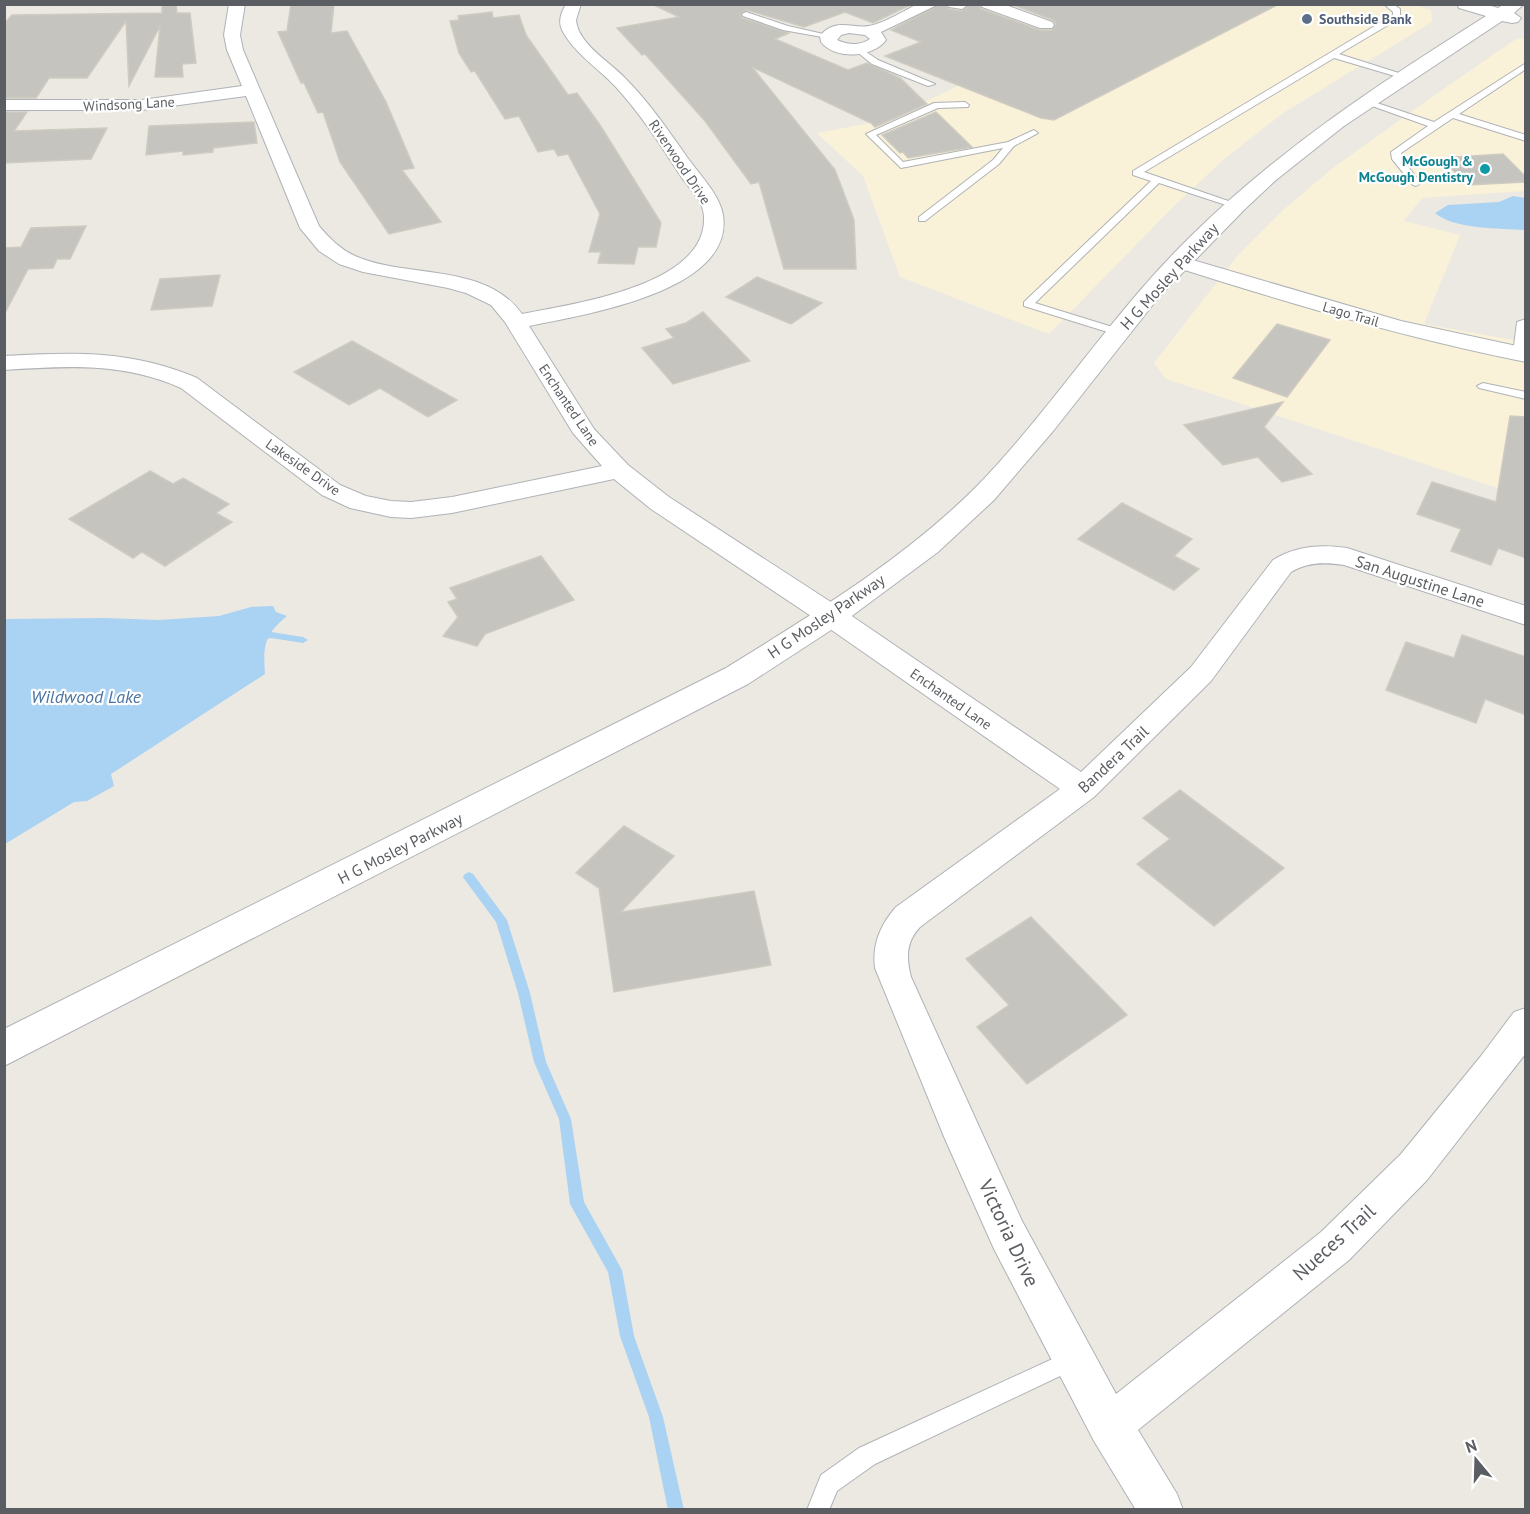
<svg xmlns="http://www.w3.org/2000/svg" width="1530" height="1514" viewBox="0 0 1530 1514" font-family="'PT Sans',sans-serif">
	<rect width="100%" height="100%" fill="#ebe9e2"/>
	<g fill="#f9f2d9">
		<path d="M 1412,4 L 1431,10 L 1432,22 L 1283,113 L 1223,160 L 1172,208 L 1049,334 L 900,277 L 863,176 L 817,133 L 887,120 L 1126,5 Z"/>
		<path d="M 1525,38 L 1525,191 L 1422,198 L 1404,221 L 1460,235 L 1424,324 L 1525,342 L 1525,497 L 1166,379 L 1154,363 L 1239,254 L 1282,211 L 1333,168 L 1432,97 L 1516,39 Z"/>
	</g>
	<g fill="#aad2f3">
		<path d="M 1513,196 L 1525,198 L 1525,230 C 1500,228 1455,230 1435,213 L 1448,205 L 1499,202 Z"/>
		<path d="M 273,606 L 276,612 L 287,616 C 264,635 263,646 265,674 L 111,774 L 114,786 L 87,801 L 74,802 L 5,844 L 5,619 L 104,618 L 159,620 L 219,616 L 251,607 Z"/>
	</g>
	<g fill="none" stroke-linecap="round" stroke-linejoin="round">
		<g fill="#aad2f3" fill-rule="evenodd">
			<path d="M 271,632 L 303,637 L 308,640 L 303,643 L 271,638 L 258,640 L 253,637 L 255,635 Z"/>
			<path d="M 469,872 L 473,874 L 507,920 L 530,993 L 546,1062 L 571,1119 L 584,1202 L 622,1270 L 634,1336 L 663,1417 L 684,1510 L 668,1510 L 649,1417 L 620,1336 L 608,1272 L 570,1204 L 559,1119 L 534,1062 L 518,993 L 496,922 L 465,880 L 463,877 L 465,874 Z"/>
		</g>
	</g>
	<g fill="#c6c4bf" stroke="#cfcbc1" stroke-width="1.5">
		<path d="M 162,4 L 176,4 L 177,13 L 190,13 L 196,63 L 182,64 L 183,77 L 155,77 L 160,26 L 129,86 L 126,21 L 87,78 L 49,78 L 36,98 L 4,98 L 4,24 L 12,15 L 162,13 Z"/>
		<path d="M 291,4 L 334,4 L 331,33 L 347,31 L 386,102 L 414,168 L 402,170 L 441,222 L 389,234 L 340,162 L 323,112 L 318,113 L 304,83 L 301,83 L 278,32 L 287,31 Z"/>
		<path d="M 652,4 L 912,4 L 873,23 L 845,12 L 804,27 L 747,10 L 740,13 L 742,18 L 789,33 L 775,39 L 848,70 L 867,63 L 900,78 L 927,104 L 875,127 L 871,123 L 752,67 L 835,170 L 854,220 L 856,269 L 784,269 L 759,182 L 751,184 L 705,121 L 645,54 L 642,55 L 617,28 L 679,17 Z"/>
		<path d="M 941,4 L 945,4 L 949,9 L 962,11 L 971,4 L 978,4 L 981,9 L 1040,30 L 1052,30 L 1056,24 L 1053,20 L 1011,4 L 1279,4 L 1054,120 L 1041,118 L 885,56 L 921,42 L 891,30 Z"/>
		<path d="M 492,12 L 493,18 L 519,15 L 526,35 L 568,95 L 577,93 L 600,125 L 661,223 L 656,247 L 638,247 L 634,264 L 598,263 L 601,252 L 589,252 L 600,214 L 568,154 L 558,156 L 554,149 L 538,152 L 519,116 L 505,119 L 475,71 L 471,72 L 459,53 L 450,21 L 459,20 L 458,16 Z"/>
		<path d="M 4,112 L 27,112 L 14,131 L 107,128 L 91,159 L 4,163 Z"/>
		<path d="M 936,112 L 972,147 L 908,158 L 903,152 L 900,153 L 882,135 Z"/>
		<path d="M 254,122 L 257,143 L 213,148 L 213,152 L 183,155 L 183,151 L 146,155 L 149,126 Z"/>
		<path d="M 1503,154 L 1526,177 L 1526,182 L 1467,185 L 1441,158 Z"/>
		<path d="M 86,226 L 70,259 L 57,259 L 53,268 L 28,269 L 4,315 L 4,248 L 21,247 L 31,228 Z"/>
		<path d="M 220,275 L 212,306 L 151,310 L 160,279 Z"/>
		<path d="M 757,277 L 822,303 L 791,324 L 726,297 Z"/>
		<path d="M 703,312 L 750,361 L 673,384 L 642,348 L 674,338 L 666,329 L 686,323 Z"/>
		<path d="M 1277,324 L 1330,340 L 1287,397 L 1233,378 Z"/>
		<path d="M 352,341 L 457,400 L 428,417 L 380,388 L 349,405 L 294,372 Z"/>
		<path d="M 1283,402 L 1264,427 L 1312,474 L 1282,482 L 1258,457 L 1223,465 L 1184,425 Z"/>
		<path d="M 1510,416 L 1526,417 L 1526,558 L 1498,548 L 1491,565 L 1451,551 L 1461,529 L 1417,514 L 1432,482 L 1496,502 Z"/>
		<path d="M 150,471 L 173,484 L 183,478 L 229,504 L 216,513 L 232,522 L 165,566 L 142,552 L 133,558 L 69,519 Z"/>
		<path d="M 1122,503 L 1192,539 L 1174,556 L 1199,569 L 1174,590 L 1078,539 Z"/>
		<path d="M 541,556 L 574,600 L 485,634 L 477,646 L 443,636 L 458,617 L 448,602 L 457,599 L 450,588 Z"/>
		<path d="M 1462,635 L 1526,657 L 1526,715 L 1485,699 L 1476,723 L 1386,690 L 1406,642 L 1454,658 Z"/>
		<path d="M 1180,790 L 1284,868 L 1214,926 L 1137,864 L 1170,839 L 1143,818 Z"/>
		<path d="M 624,826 L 674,856 L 621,912 L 754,891 L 771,965 L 614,992 L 599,888 L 576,873 Z"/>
		<path d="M 1031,917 L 1127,1015 L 1027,1084 L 977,1027 L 1009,1005 L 966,959 Z"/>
	</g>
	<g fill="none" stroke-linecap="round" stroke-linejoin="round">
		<g stroke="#afb2b6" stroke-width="2">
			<g id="service">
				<path d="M 1384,4 L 1393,4 L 1400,9 L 1400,18 L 1339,54 L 1405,75 L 1405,79 L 1334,58 L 1144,172 L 1240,205 L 1232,207 L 1159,183 L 1035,303 L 1122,330 L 1122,334 L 1114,334 L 1024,306 L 1024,302 L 1151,181 L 1133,175 L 1133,171 L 1393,15 L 1393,12 Z"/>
				<path d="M 746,12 L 788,26 L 832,36 L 828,38 L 783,30 L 743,16 L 742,14 Z"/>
				<path d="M 859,47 L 878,60 L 935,84 L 928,86 L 872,64 L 856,51 L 855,49 Z"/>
				<path d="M 1526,63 L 1526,69 L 1459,114 L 1526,135 L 1526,141 L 1453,118 L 1401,153 L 1402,159 L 1421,183 L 1416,186 L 1413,185 L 1392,159 L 1391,152 L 1428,126 L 1361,102 L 1368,100 L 1434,122 Z"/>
				<path d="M 965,102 L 969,105 L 968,107 L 938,108 L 876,135 L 903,162 L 1008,142 L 1034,130 L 1038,133 L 1014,146 L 999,164 L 925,221 L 919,221 L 919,217 L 993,160 L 1003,148 L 901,168 L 866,134 L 934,103 Z"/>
				<path d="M 1526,319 L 1525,354 L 1519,357 L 1513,354 L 1517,322 Z"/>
				<path d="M 1483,383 L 1526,392 L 1526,399 L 1479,388 L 1477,386 Z"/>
				<path d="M 1072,1350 L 1079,1353 L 1082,1360 L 1079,1367 L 875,1464 L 837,1491 L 829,1510 L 807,1510 L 821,1475 L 859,1448 Z"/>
			</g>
		</g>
		<g stroke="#afb2b6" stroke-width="2">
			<g id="minor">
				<path d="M 229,4 L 245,4 L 240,35 L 243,50 L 319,226 C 330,239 340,249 355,256 C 407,279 485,262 522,314 C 572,304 707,286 704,217 C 704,202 690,189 682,178 C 661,146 641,114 615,86 C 598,68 574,53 562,30 C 558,21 561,13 566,4 L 581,4 L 576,20 C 578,44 610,62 625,78 C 649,102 668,130 687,157 C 699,174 720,195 723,215 C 735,292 582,315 529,326 L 594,429 L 628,465 L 669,497 L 840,608 L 1081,772 L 1191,667 L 1273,560 C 1295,546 1321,544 1347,548 L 1526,606 L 1526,625 L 1344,565 C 1325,562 1307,562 1291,572 L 1211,681 L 1094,797 L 920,927 C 906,942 906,957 911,977 L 1022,1221 L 1116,1394 L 1321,1232 L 1401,1154 L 1481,1056 L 1514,1012 L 1526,1008 L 1526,1053 L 1427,1180 L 1349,1260 L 1138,1430 L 1177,1494 L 1183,1510 L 1136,1510 L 1094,1441 L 994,1249 L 945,1139 L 875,968 C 872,945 880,925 896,907 L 1060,789 L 820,622 L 651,509 L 614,479 L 452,513 L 411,518 L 391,517 L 350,508 L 322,495 L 181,388 C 122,362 67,366 4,370 L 4,356 C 74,352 132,350 197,378 L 340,485 L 366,496 L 391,501 L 411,502 L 452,497 L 602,466 L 573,433 L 505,322 L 491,305 L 466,293 L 448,288 L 363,272 L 339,264 L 319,251 L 300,228 L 246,96 L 142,110 L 4,110 L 4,100 L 142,100 L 242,86 L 227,50 L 224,35 Z"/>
				<path d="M 918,4 L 939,4 L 881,32 L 886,40 C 873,58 835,60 821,42 L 820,36 C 835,17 853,29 869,26 C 885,23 903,11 918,4 ZM 849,33 L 865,35 L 870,39 C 860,46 848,45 837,40 L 841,35 Z"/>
				<path d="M 947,4 L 969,4 L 962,9 L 949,7 Z"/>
				<path d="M 980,4 L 1003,4 L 1052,22 L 1054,25 L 1052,28 L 1040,28 L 982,7 Z"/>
				<path d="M 1179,256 L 1401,321 L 1526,348 L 1526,362 C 1405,338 1288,303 1172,266 L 1169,262 L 1172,258 Z"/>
			</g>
		</g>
		<g stroke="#afb1b5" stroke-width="2">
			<path id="secondary" d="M 1457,4 L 1485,4 L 1498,8 L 1504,4 L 1524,4 L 1514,13 L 1521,18 L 1518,22 L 1512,23 L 1502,21 L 1344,126 L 1276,180 L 1245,209 L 1159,297 L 1054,430 L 994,500 L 938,552 L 845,621 L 748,684 L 4,1066 L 4,1029 L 726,668 C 813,614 903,560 976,487 C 1053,408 1111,314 1190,237 C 1279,149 1381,82 1486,16 L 1459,8 Z"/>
		</g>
		<use href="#service" fill="#fff" fill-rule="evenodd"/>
		<use href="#minor" fill="#fff" fill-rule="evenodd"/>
		<use href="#secondary" fill="#fff" fill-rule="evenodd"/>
	</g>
	<circle fill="#5c6f8a" stroke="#fff" stroke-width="2" cx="1307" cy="19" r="6"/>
	<circle fill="#0f9aa8" stroke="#fff" stroke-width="2" cx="1485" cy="169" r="6"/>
	<g text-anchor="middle" stroke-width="4.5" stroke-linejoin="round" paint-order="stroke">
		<g font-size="14" font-weight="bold" fill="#4e5e75" stroke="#fff" text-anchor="start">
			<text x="1319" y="24">Southside Bank</text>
		</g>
		<g font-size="14" fill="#5a5d61" stroke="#fff">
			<text transform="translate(129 104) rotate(-3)" y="5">Windsong Lane</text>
			<text transform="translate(680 162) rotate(56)" y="5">Riverwood Drive</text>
			<text transform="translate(1351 314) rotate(16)" y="5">Lago Trail</text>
			<text transform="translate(569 405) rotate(56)" y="5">Enchanted Lane</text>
			<text transform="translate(303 467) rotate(35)" y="5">Lakeside Drive</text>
			<text transform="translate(951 699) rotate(35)" y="5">Enchanted Lane</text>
		</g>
		<g font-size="14" font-weight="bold" fill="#0d838f" stroke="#fff" text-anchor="end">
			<text x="1473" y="166">McGough &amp;<tspan x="1473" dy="16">McGough Dentistry</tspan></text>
		</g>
		<g font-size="16" fill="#5a5d61" stroke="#fff">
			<text transform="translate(1169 276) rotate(-48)" y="6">H G Mosley Parkway</text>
			<text transform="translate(1420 581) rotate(18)" y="6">San Augustine Lane</text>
			<text transform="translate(826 616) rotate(-34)" y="6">H G Mosley Parkway</text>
			<text transform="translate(1113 759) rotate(-43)" y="6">Bandera Trail</text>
			<text transform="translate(400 848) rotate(-27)" y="6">H G Mosley Parkway</text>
		</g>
		<g font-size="18" font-style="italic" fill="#4b74a2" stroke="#fff">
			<text x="86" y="703">Wildwood Lake</text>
		</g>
		<g font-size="20" fill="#5a5d61" stroke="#fff">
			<text transform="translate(1009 1233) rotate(65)" y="7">Victoria Drive</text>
			<text transform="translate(1334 1242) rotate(-42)" y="7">Nueces Trail</text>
		</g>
	</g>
	<rect width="1530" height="1514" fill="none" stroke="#5a5d61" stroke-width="12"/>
	<g transform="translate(1476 1460) rotate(341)" stroke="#ffffff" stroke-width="4.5" paint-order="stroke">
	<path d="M0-4.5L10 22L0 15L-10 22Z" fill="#5a5d61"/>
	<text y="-9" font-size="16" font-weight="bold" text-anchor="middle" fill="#5a5d61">N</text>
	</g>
</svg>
